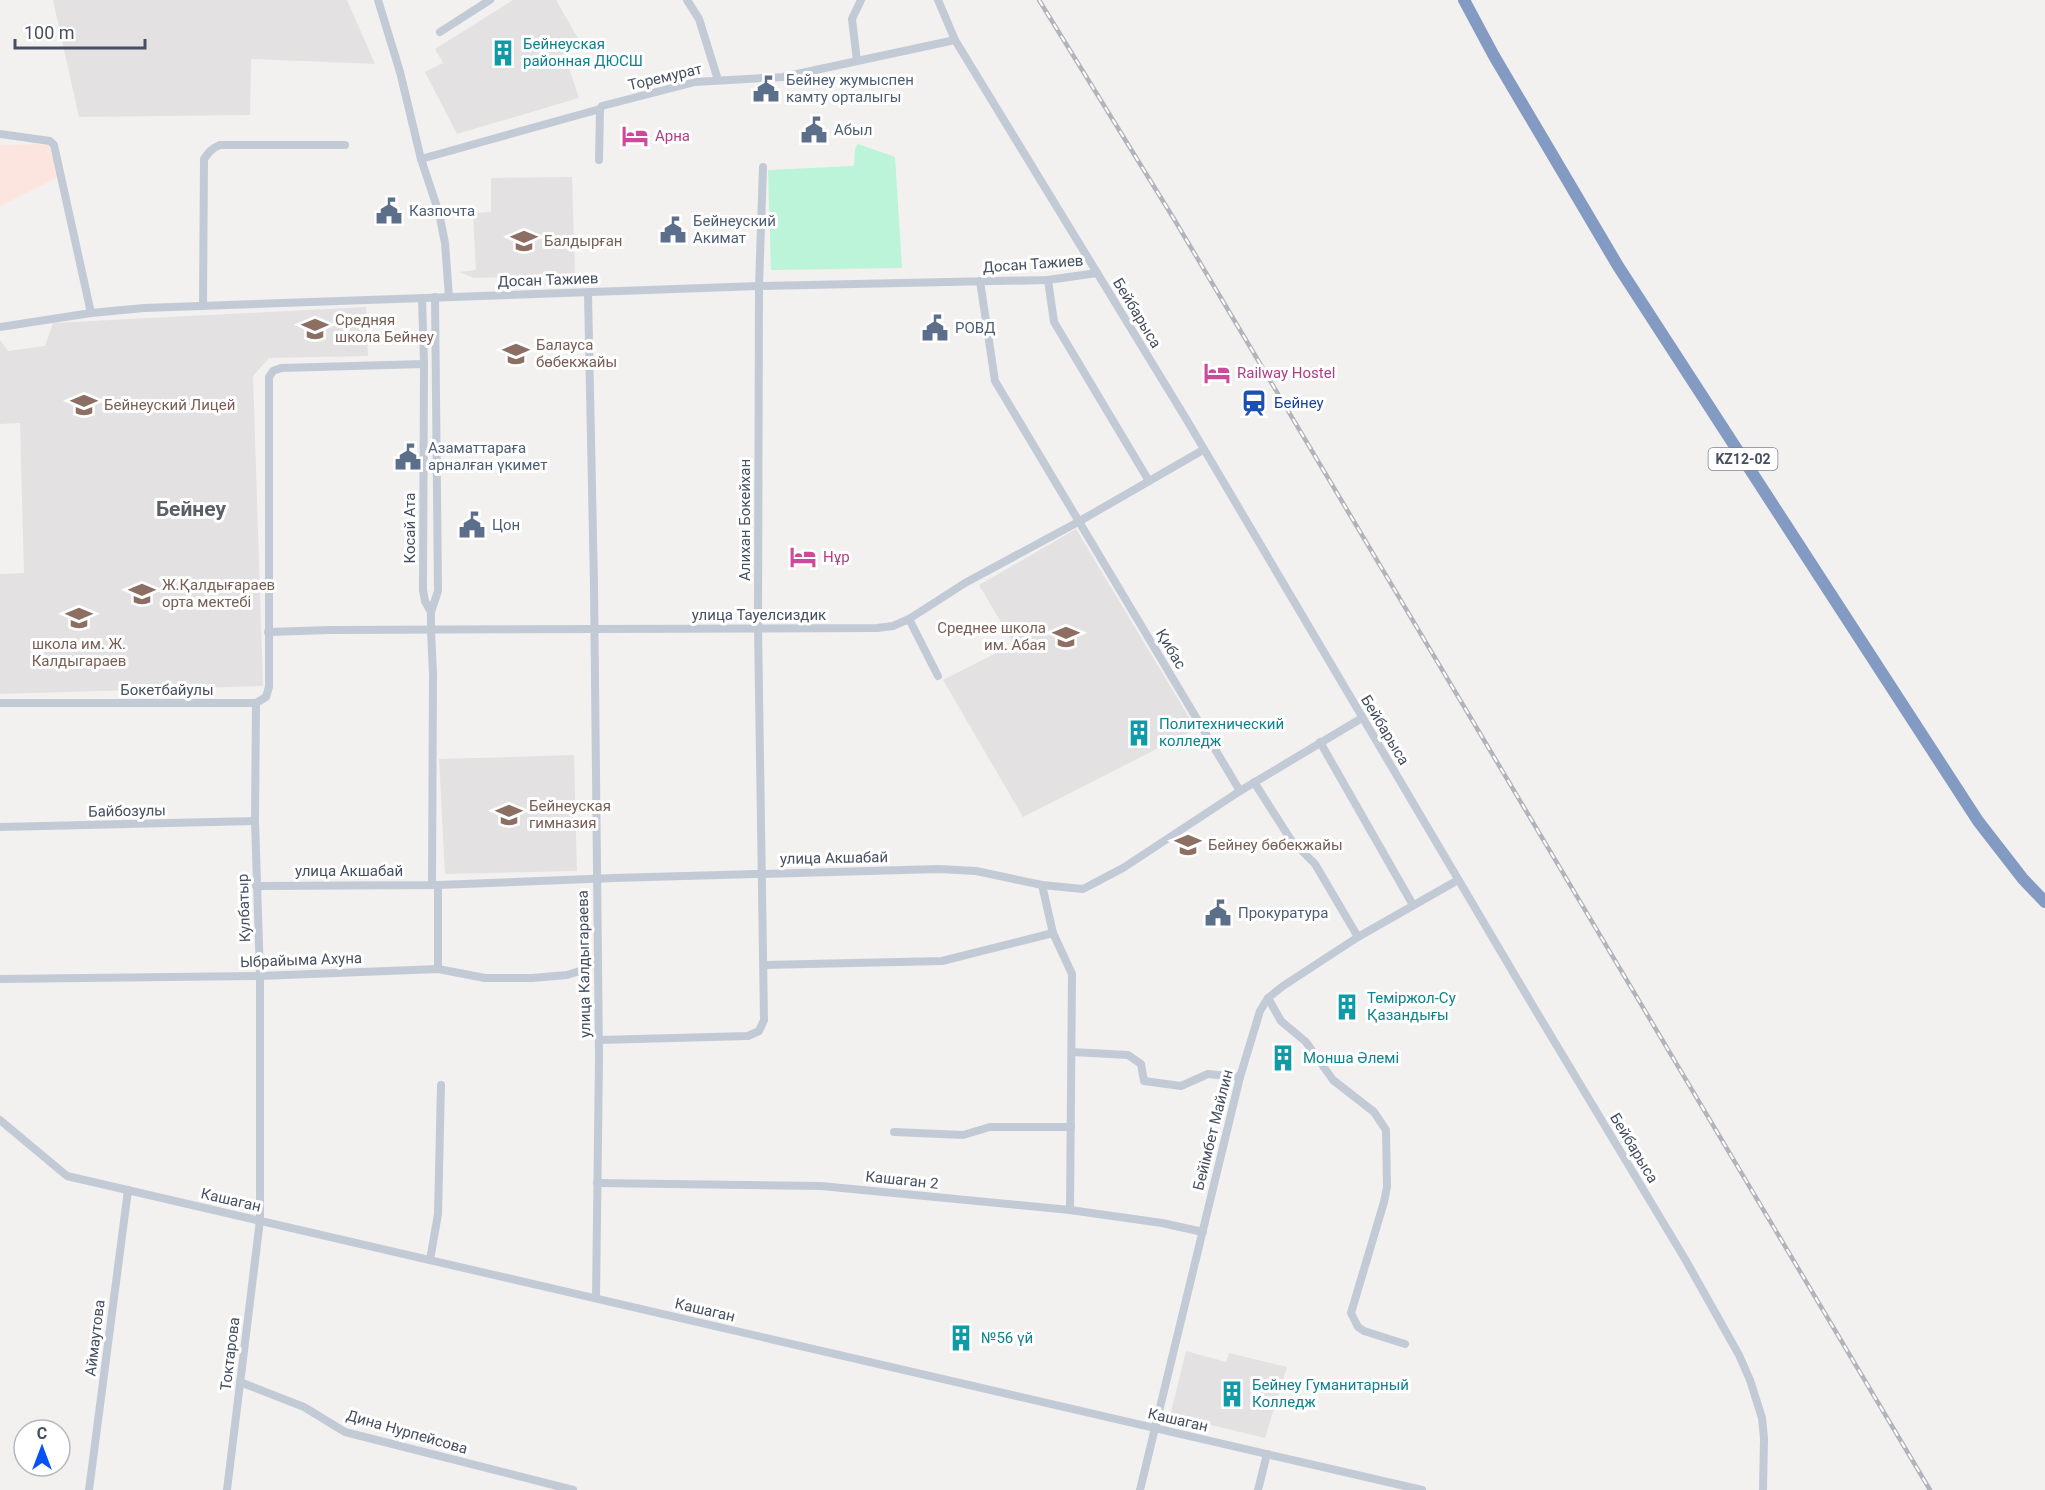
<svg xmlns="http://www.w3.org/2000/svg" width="2045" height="1490" viewBox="0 0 2045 1490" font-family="Roboto,sans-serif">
	<rect width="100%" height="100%" fill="#f3f0f0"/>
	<g fill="#e4e1e2">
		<path d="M 53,0 L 347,0 L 375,64 L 251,59 L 250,115 L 79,117 Z"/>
		<path d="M 513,0 L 556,0 L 580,42 L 564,53 L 579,98 L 457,134 L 425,72 L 443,63 L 435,49 Z"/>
		<path d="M 572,177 L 575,275 L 474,278 L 459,272 L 476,270 L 473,213 L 491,212 L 491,178 Z"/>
		<path d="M 366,307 L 368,356 L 269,358 L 253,376 L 263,686 L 0,694 L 0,574 L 24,573 L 20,423 L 0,424 L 0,340 L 8,351 L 45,346 L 53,323 Z"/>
		<path d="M 1076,529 L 1196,729 L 1023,817 L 943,680 L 1014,644 L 979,585 Z"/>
		<path d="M 574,755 L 577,871 L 445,874 L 439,759 Z"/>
		<path d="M 1186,1351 L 1226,1362 L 1229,1353 L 1287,1367 L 1265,1438 L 1174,1416 L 1171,1412 Z"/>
	</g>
	<path fill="#fde5df" d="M 48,144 L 59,177 L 0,206 L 0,145 Z"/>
	<path fill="#bbf4d8" d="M 858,144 L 895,157 L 902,268 L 771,270 L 768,170 L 854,166 L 855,149 Z"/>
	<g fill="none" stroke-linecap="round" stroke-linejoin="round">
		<g stroke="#c2cad6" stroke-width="8">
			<path d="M 378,0 L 400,72 L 421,159 L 439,213 L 445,243 L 449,297"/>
			<path d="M 687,0 L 699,19 L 718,80"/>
			<path d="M 938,0 L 955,40 L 1185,417 L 1536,1011 L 1685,1259 L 1739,1355 L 1750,1380 L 1762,1418 L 1764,1439 L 1763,1490"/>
			<path d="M 440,32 L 490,0"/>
			<path d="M 857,61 L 852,19 L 861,0"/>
			<path d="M 0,134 L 50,141 L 54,145 L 91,313"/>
			<path d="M 421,159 L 600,109 L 602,106 L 695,82 L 783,77 L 955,40"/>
			<path d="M 599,160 L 600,109"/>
			<path d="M 1048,280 L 1054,322 L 1149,481"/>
			<path d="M 980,281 L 995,381 L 1240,791"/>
			<path d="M 588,293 L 594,585 L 599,1058 L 596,1298"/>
			<path d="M 422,298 L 424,364 L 423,590 L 425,601 L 431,612"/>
			<path d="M 203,306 L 204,159 C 209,152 212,148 220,145 L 345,145"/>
			<path d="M 0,327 L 91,313 L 144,308 L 759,286 L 1048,280 L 1097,273"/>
			<path d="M 909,619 L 938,676"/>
			<path d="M 268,632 L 330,630 L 877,628 L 893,626 L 909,619 L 965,583 L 1078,522 L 1203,450"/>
			<path d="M 0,703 L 256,703 L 266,697 L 269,687 L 269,377 L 273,371 L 281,368 L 424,364"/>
			<path d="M 1320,742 L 1413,905"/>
			<path d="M 1254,782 L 1291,840 L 1315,864 L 1358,937"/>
			<path d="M 0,827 L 255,821"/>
			<path d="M 432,885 L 433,674 L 431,631 L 431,612 L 438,591 L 435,297"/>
			<path d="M 1042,885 L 1053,933 L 1072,974 L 1070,1210"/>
			<path d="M 256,886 L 438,885 L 614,878 L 939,869 L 976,871 L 1042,885 L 1083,889 L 1123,868 L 1240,791 L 1362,718"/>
			<path d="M 764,965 L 942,961 L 1053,933"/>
			<path d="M 438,969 L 438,885"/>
			<path d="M 0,979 L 260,976 L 438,969 L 485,978 L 532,978 L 567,975 L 583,970 L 598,961"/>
			<path d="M 1268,998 L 1281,1021 L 1306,1042 L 1333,1080 L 1374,1112 L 1386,1130 L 1387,1187 L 1384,1202 L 1351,1313 L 1358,1327 L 1364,1331 L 1405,1344"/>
			<path d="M 599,1040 L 748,1036 L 759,1031 L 764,1020 L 758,627 L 759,286 L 763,167"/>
			<path d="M 1072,1052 L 1128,1055 L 1141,1064 L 1144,1081 L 1181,1086 L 1208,1074 L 1240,1077"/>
			<path d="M 0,1120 L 67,1176 L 1422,1490"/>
			<path d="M 894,1132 L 963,1135 L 990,1127 L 1071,1127"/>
			<path d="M 597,1183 L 821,1186 L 1070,1210 L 1162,1223 L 1203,1232"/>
			<path d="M 430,1260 L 438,1214 L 441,1085"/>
			<path d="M 240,1382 L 304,1407 L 345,1432 L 573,1490"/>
			<path d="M 89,1490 L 128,1190"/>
			<path d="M 227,1490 L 260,1220 L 260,976 L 255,821 L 256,703"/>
			<path d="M 1140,1490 L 1240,1077 L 1260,1011 L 1268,998 L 1283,986 L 1358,937 L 1458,880"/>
			<path d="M 1258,1490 L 1267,1454"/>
		</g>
		<path stroke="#839bc3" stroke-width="12" d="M 1464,0 L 1494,56 L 1618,266 L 1978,821 L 2023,879 L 2045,902"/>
		<g stroke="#b1b4bb" stroke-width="4.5">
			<path id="rail" d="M 1039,0 L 1174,219 L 1930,1490"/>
		</g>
		<use href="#rail" stroke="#fff" stroke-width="2" stroke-dasharray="7" stroke-linecap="butt"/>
	</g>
	<defs>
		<g id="building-bare" transform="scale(2.07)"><path d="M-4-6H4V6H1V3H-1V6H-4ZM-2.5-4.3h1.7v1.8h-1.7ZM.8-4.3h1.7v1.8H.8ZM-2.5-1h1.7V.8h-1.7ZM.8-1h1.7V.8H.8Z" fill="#0f9aa8" stroke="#fff" stroke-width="2.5" paint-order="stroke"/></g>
		<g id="civic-bare" transform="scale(2.07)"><path d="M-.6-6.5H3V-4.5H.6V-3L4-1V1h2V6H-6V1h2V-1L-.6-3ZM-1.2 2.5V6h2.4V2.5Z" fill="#5c6f8a" stroke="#fff" stroke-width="2.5" paint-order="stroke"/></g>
		<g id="hotel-bare" transform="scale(2.07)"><path d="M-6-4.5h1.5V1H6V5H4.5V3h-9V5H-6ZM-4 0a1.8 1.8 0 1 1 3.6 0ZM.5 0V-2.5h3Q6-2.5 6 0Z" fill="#d1479c" stroke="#fff" stroke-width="2.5" paint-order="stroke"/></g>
		<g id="school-bare" transform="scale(2.07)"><path d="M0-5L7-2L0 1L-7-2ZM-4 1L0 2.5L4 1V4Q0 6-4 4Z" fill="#8d6e63" stroke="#fff" stroke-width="2.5" paint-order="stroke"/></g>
		<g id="station-bare" transform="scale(2.07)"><path d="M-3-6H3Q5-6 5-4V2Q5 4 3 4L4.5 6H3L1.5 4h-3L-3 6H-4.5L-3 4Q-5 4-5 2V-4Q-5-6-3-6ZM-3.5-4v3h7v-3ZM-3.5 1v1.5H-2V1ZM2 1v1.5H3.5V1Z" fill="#1a4fb4" stroke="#fff" stroke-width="2.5" paint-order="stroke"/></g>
	</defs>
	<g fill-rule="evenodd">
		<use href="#building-bare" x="503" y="53"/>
		<use href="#civic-bare" x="766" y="89"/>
		<use href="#civic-bare" x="814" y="130"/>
		<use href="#hotel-bare" x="635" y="136"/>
		<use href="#civic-bare" x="389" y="211"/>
		<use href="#civic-bare" x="673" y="230"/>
		<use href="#school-bare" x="524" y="241"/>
		<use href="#civic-bare" x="935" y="328"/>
		<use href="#school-bare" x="315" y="329"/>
		<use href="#school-bare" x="516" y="354"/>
		<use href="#hotel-bare" x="1217" y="373"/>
		<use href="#station-bare" x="1254" y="403"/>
		<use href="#school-bare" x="84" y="405"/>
		<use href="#civic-bare" x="408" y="457"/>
		<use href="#civic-bare" x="472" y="525"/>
		<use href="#hotel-bare" x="803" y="557"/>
		<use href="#school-bare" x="142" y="594"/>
		<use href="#school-bare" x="79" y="618"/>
		<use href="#school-bare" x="1066" y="637"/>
		<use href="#building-bare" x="1139" y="733"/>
		<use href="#school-bare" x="509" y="815"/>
		<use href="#school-bare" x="1188" y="845"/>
		<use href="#civic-bare" x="1218" y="913"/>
		<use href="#building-bare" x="1347" y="1007"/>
		<use href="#building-bare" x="1283" y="1058"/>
		<use href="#building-bare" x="961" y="1338"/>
		<use href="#building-bare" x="1232" y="1394"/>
	</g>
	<g text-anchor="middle" stroke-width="6" stroke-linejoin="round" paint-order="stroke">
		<rect fill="#fff" stroke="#7e8490" stroke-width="1.5" x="1708.5" y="448" width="69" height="22" rx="4.5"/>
		<g font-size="14" font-weight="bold" fill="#465060">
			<text x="1743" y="464">KZ12-02</text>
		</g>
		<g font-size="15" fill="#0d838f" stroke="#fff" text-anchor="start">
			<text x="523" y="49">Бейнеуская<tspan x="523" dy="17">районная ДЮСШ</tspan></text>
			<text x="1159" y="729">Политехнический<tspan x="1159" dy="17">колледж</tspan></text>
			<text x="1367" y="1003">Теміржол-Су<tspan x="1367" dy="17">Қазандығы</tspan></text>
			<text x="1303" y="1063">Монша Әлемі</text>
			<text x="981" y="1343">№56 үй</text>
			<text x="1252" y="1390">Бейнеу Гуманитарный<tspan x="1252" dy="17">Колледж</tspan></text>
		</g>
		<g font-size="15" fill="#465060" stroke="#fff">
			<text transform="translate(665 77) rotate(-13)" y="5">Торемурат</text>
			<text transform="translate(1033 264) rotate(-4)" y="5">Досан Тажиев</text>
			<text transform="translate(548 280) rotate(-2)" y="5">Досан Тажиев</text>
			<text transform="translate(1137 313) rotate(59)" y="5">Бейбарыса</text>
			<text transform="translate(745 520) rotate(-90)" y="5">Алихан Бокейхан</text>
			<text transform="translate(410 528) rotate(-90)" y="5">Косай Ата</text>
			<text x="759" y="620">улица Тауелсиздик</text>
			<text transform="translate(1171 649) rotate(59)" y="5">Қибас</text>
			<text x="167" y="695">Бокетбайулы</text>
			<text transform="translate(1385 730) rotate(59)" y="5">Бейбарыса</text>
			<text transform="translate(127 811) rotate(-1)" y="5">Байбозулы</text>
			<text transform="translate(834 858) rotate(-1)" y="5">улица Акшабай</text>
			<text x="349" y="876">улица Акшабай</text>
			<text transform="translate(244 908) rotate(-92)" y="5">Кулбатыр</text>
			<text transform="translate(301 960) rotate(-2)" y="5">Ыбрайыма Ахуна</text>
			<text transform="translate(584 964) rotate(-91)" y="5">улица Калдыгараева</text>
			<text transform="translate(1213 1130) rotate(-76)" y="5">Бейімбет Майлин</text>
			<text transform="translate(1634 1148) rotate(59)" y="5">Бейбарыса</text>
			<text transform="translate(902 1180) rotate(6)" y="5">Кашаган 2</text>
			<text transform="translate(231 1200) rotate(13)" y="5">Кашаган</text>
			<text transform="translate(705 1310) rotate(13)" y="5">Кашаган</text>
			<text transform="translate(95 1338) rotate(-83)" y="5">Аймаутова</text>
			<text transform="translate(230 1354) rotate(-83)" y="5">Токтарова</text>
			<text transform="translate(1178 1420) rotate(13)" y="5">Кашаган</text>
			<text transform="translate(407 1432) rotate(16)" y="5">Дина Нурпейсова</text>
		</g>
		<g font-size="15" fill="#4e5e75" stroke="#fff" text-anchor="start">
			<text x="786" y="85">Бейнеу жумыспен<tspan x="786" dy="17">камту орталыгы</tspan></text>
			<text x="834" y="135">Абыл</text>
			<text x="409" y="216">Казпочта</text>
			<text x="693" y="226">Бейнеуский<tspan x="693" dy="17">Акимат</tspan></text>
			<text x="955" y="333">РОВД</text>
			<text x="428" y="453">Азаматтараға<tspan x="428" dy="17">арналған үкимет</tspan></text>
			<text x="492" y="530">Цон</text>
			<text x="1238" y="918">Прокуратура</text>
		</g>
		<g font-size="15" fill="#b23c85" stroke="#fff" text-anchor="start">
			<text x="655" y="141">Арна</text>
			<text x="1237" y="378">Railway Hostel</text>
			<text x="823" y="562">Нұр</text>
		</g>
		<g font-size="15" fill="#785e54" stroke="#fff" text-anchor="start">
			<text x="544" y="246">Балдырған</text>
			<text x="335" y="325">Средняя<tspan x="335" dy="17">школа Бейнеу</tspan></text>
			<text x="536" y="350">Балауса<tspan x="536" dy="17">бөбекжайы</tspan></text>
			<text x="104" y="410">Бейнеуский Лицей</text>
			<text x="162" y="590">Ж.Қалдығараев<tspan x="162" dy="17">орта мектебі</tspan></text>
			<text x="1046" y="633" text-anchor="end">Среднее школа<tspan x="1046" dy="17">им. Абая</tspan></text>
			<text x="79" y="649" text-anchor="middle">школа им. Ж.<tspan x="79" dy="17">Калдыгараев</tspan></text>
			<text x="529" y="811">Бейнеуская<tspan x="529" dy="17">гимназия</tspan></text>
			<text x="1208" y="850">Бейнеу бөбекжайы</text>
		</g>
		<g font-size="15" fill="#164399" stroke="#fff" text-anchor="start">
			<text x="1274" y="408">Бейнеу</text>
		</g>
		<g font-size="21" font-weight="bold" fill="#5c5f66" stroke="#fff">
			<text x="191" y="516">Бейнеу</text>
		</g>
	</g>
	<g transform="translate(42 1448)"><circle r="28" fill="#ffffff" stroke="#b5b9bf" stroke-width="1.5"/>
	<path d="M0-4.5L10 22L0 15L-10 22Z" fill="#0752f6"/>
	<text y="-9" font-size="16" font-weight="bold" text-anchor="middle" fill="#465060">С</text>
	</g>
	<path d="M15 39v9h130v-9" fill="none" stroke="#465060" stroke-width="3"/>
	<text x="24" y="39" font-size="18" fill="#465060" stroke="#ffffff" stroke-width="4.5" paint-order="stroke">100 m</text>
</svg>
